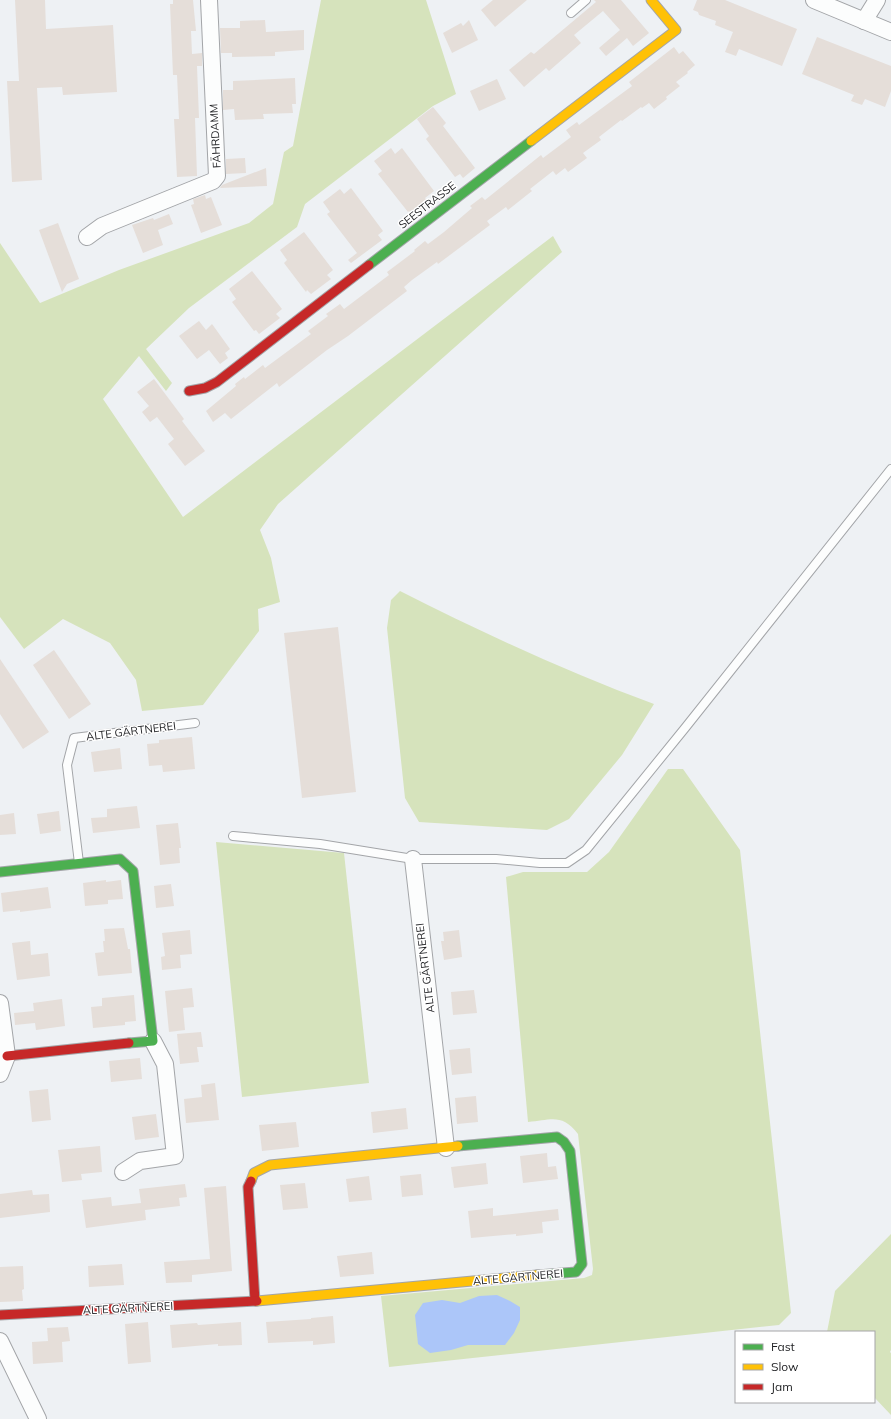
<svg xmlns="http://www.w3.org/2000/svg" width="891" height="1419" viewBox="0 0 891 1419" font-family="Mulish,sans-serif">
	<rect width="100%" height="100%" fill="#eef1f4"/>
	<g fill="#d6e3bc">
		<path d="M 321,0 L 426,0 L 456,94 L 433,106 L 305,204 L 297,227 L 189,308 L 146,349 L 172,383 L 166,391 L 139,356 L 103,399 L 183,517 L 553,236 L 562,252 L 278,504 L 260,530 L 271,558 L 280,602 L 258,609 L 259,631 L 203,705 L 142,711 L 136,680 L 110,643 L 63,619 L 24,649 L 0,617 L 0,243 L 40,303 L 119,270 L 249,223 L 273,204 L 284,152 L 293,146 Z"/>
		<path d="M 400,591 C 483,633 567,672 654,704 L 622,755 L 569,819 L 547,830 L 419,822 L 405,798 L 387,628 L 391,600 Z"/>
		<path d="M 668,769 L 683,769 L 740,850 L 791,1313 L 779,1325 L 389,1367 L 381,1296 L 584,1278 L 592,1275 L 593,1269 L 578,1134 C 562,1113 551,1120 528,1122 L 506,877 L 523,872 L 587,872 L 609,852 Z"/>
		<path d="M 216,842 L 344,853 L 369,1083 L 242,1097 Z"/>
		<path d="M 891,1234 L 891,1350 L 890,1352 L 891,1353 L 891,1415 L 874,1397 L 874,1332 L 827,1332 L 835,1291 Z"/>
	</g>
	<path fill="#acc6f9" d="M 497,1295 L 510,1301 L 520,1307 L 520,1320 L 514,1333 L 505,1345 L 468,1345 L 451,1350 L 430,1353 L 418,1344 L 415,1315 L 423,1303 L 442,1300 L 460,1303 L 479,1296 Z"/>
	<g fill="#e5ded9">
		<path d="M 15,0 L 45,0 L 46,29 L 113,25 L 117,92 L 63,95 L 62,87 L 37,88 L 42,180 L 12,182 L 7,81 L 19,81 Z"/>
		<path d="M 173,0 L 193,0 L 196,31 L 191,31 L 192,54 L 202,53 L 202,66 L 197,66 L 199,118 L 195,118 L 197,176 L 177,177 L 174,119 L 179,119 L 177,75 L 173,75 L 170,4 L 173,4 Z"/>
		<path d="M 493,0 L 527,0 L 495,27 L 481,10 Z"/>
		<path d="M 594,0 L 621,0 L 649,33 L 633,46 L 627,38 L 606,56 L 599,48 L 620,30 L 603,11 L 574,35 L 581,43 L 549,71 L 546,68 L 524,87 L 509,70 L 531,52 L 534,54 L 596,2 Z"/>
		<path d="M 697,0 L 725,0 L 797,29 L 782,66 L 739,49 L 736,56 L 725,52 L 733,32 L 715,25 L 716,21 L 699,15 L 698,12 L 693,10 Z"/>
		<path d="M 265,20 L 266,32 L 304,30 L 304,50 L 275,52 L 275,56 L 232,57 L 232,53 L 221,53 L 220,28 L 240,28 L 240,21 Z"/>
		<path d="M 469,20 L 478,40 L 452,53 L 443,33 L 461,23 L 463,26 Z"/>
		<path d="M 817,37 L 891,66 L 891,91 L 885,107 L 865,99 L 862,105 L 851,101 L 854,95 L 802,74 Z"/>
		<path d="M 674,47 L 679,54 L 683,51 L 695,65 L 687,72 L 688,73 L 676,82 L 680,86 L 666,97 L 667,99 L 654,109 L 649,103 L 642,108 L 641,107 L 622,121 L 621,120 L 599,137 L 601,140 L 583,153 L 587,158 L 568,172 L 565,168 L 556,175 L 553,171 L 530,189 L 532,191 L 508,210 L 506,207 L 487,221 L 490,225 L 438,264 L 437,262 L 412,280 L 404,287 L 407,291 L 348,336 L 327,350 L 279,387 L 277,383 L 231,419 L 225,413 L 213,422 L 206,411 L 236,386 L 235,384 L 244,377 L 245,379 L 263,365 L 265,368 L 311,334 L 308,331 L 328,316 L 326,314 L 340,304 L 344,309 L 389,275 L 387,272 L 415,251 L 414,250 L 425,241 L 428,244 L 444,232 L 472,208 L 470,206 L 482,197 L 485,200 L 541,155 L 543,158 L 571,137 L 566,130 L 577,122 L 579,125 L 632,86 L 629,82 Z"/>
		<path d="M 295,78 L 296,104 L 292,104 L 293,113 L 263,114 L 264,119 L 235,120 L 234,109 L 223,110 L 223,90 L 233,90 L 233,81 Z"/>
		<path d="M 497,79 L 506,99 L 479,111 L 470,91 Z"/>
		<path d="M 433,107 L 446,123 L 443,126 L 475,168 L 463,178 L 460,174 L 455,177 L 426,139 L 429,136 L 417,119 Z"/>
		<path d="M 391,148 L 395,154 L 402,148 L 434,191 L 425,198 L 429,203 L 413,216 L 409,211 L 408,212 L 378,174 L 382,171 L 374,161 Z"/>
		<path d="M 245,158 L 246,173 L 226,174 L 226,159 Z"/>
		<path d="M 266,168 L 267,186 L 220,188 L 222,185 Z"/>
		<path d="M 351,188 L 383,231 L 378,235 L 382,240 L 351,263 L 348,260 L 357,253 L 327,214 L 330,212 L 323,202 L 340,189 L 344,194 Z"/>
		<path d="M 205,195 L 206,199 L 211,197 L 222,225 L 201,233 L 191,205 L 194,204 L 193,199 Z"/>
		<path d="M 169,214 L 173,224 L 158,230 L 163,245 L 143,253 L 132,225 L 153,218 L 154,220 Z"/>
		<path d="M 58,223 L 79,279 L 67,284 L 62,292 L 39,230 Z"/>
		<path d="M 304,232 L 333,270 L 327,275 L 331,279 L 311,294 L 307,290 L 306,292 L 284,263 L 287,260 L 280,250 Z"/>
		<path d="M 252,271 L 282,309 L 276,314 L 280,318 L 259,334 L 256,330 L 254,331 L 232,302 L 236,299 L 229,289 Z"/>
		<path d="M 199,321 L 206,330 L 212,324 L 230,349 L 225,353 L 228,358 L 220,364 L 209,350 L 197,359 L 179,336 Z"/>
		<path d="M 154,379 L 184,419 L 182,421 L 205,451 L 185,466 L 168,444 L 174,439 L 157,417 L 150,422 L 142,412 L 149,406 L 137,392 Z"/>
		<path d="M 338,627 L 356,792 L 302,798 L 284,633 Z"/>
		<path d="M 54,650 L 91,704 L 69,719 L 33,665 Z"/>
		<path d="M 0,659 L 49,732 L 23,749 L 0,714 Z"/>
		<path d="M 192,737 L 195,769 L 163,772 L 162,765 L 149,766 L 147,744 L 159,743 L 159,740 Z"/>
		<path d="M 120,748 L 122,769 L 94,772 L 91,752 Z"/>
		<path d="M 137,806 L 140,828 L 93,833 L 91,818 L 107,817 L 107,809 Z"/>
		<path d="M 59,811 L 61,831 L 40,834 L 37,814 Z"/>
		<path d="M 14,813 L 16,834 L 0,835 L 0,815 Z"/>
		<path d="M 178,823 L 181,848 L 179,848 L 180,863 L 160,865 L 156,825 Z"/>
		<path d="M 106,880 L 106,882 L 121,880 L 123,899 L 108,900 L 108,904 L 85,906 L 83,883 Z"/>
		<path d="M 171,884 L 174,906 L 156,908 L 154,886 Z"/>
		<path d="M 48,887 L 51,908 L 20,912 L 20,910 L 3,912 L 1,893 Z"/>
		<path d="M 124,928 L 128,949 L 130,949 L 132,973 L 98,976 L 95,953 L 104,952 L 103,941 L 105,941 L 104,929 Z"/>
		<path d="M 190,930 L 192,954 L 180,955 L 181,968 L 162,970 L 161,957 L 165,956 L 162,933 Z"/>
		<path d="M 459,930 L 462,957 L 444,960 L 441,941 L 444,941 L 443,932 Z"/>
		<path d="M 30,941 L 31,955 L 48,953 L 50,976 L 17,980 L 12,943 Z"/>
		<path d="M 192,988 L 194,1007 L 183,1008 L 185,1030 L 169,1032 L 165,991 Z"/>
		<path d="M 474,990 L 477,1013 L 453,1015 L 451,992 Z"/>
		<path d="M 134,995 L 136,1021 L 125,1022 L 125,1025 L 93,1028 L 91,1007 L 102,1006 L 102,998 Z"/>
		<path d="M 62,999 L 65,1026 L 36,1030 L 35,1023 L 15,1025 L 14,1013 L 34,1011 L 33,1003 Z"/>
		<path d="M 201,1032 L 203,1047 L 197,1047 L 199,1062 L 180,1064 L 177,1034 Z"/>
		<path d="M 470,1048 L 472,1073 L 452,1075 L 449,1050 Z"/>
		<path d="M 140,1058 L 142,1079 L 111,1082 L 109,1061 Z"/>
		<path d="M 215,1083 L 219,1120 L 186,1123 L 184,1099 L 202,1097 L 201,1085 Z"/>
		<path d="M 48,1089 L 51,1120 L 32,1122 L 29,1091 Z"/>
		<path d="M 476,1096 L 478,1122 L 457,1124 L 455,1098 Z"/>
		<path d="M 406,1108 L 408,1129 L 373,1133 L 371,1112 Z"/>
		<path d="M 156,1114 L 159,1137 L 135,1140 L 132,1117 Z"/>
		<path d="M 296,1122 L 299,1147 L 262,1151 L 259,1125 Z"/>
		<path d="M 100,1146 L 102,1172 L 81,1174 L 82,1180 L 62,1182 L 58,1150 Z"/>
		<path d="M 547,1153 L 548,1167 L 556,1166 L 558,1179 L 523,1183 L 520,1156 Z"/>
		<path d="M 486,1163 L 488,1184 L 454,1188 L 451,1167 Z"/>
		<path d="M 421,1174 L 423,1195 L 402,1197 L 400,1176 Z"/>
		<path d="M 369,1176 L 372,1200 L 349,1202 L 346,1179 Z"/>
		<path d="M 305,1183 L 308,1208 L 283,1210 L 280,1185 Z"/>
		<path d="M 185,1184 L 187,1197 L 179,1198 L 180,1206 L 145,1210 L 146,1220 L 86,1228 L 82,1200 L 111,1197 L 112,1206 L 141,1203 L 139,1189 Z"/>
		<path d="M 226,1186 L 232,1271 L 192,1275 L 192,1282 L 166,1283 L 164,1262 L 210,1259 L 204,1188 Z"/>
		<path d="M 32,1190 L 33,1195 L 49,1194 L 50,1212 L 0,1218 L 0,1194 Z"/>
		<path d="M 493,1208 L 493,1216 L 558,1209 L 559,1220 L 542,1222 L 543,1233 L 516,1236 L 516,1234 L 471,1238 L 468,1211 Z"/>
		<path d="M 372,1252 L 374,1274 L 340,1277 L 337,1256 Z"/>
		<path d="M 122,1264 L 124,1285 L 89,1287 L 88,1266 Z"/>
		<path d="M 23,1266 L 24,1289 L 22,1290 L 23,1301 L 0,1302 L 0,1267 Z"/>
		<path d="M 333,1316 L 335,1343 L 313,1345 L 313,1341 L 268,1343 L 266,1322 L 311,1319 L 311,1318 Z"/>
		<path d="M 148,1322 L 151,1362 L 128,1364 L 125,1324 Z"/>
		<path d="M 241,1322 L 242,1345 L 218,1346 L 218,1344 L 172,1348 L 170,1325 L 197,1323 L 198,1325 Z"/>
		<path d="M 68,1327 L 70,1341 L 62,1342 L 63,1362 L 33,1364 L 32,1342 L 48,1341 L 47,1328 Z"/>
	</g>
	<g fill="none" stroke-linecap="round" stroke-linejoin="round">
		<g stroke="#a3a5a8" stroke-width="10">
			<g id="lane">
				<path d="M 571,13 L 586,0"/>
				<path d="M 233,836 L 320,844 L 413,859 L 496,859 L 540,863 L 567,863 L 586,850 L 685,728 L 891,469"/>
				<path d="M 79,863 L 67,765 L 74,738 L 195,723"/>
			</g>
		</g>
		<g stroke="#a3a5a8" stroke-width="18">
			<g id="street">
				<path d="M 814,0 L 891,32"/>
				<path d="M 864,21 L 877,0"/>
				<path d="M 87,237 L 102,226 L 213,181 L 217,176 L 209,0"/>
				<path d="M 413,859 L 446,1148"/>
				<path d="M 0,1003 L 7,1056 L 0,1074"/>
				<path d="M 123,1172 L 140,1161 L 175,1156 L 165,1064 L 153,1041"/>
				<path d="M 0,1341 L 38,1419"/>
			</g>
		</g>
		<g stroke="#a3a5a8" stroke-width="11">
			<g id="fast">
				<path d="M 369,265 L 531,141"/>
				<path d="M 0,872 L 120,859 L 133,871 L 153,1041 L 129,1043"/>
				<path d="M 458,1146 L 557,1137 L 564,1142 L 570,1151 L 582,1264 L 576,1272 L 537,1275"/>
			</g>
		</g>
		<g stroke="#a3a5a8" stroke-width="11">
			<g id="slow">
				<path d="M 531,141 L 676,30 L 651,0"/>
				<path d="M 251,1181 L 254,1173 L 270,1165 L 458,1146"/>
				<path d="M 257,1301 L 537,1275"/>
			</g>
		</g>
		<g stroke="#a3a5a8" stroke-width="11">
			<g id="jam">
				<path d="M 189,391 L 205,388 L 217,382 L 369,265"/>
				<path d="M 7,1056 L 129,1043"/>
				<path d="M 251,1181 L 248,1187 L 255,1301"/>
				<path d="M 0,1315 L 257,1301"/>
			</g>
		</g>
		<use href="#lane" stroke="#fcfdfd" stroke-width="8"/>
		<use href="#street" stroke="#fcfdfd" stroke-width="16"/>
		<use href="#fast" stroke="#4caf50" stroke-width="9"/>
		<use href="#slow" stroke="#ffc107" stroke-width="9"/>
		<use href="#jam" stroke="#c62828" stroke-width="9"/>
	</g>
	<g text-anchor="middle" stroke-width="3" stroke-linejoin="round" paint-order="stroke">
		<g font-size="11" fill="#1e1f22" stroke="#fff">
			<text transform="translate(215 136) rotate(-93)" y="4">FÄHRDAMM</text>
			<text transform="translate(427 205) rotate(-38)" y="4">SEESTRASSE</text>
			<text transform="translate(131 731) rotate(-7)" y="4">ALTE GÄRTNEREI</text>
			<text transform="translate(425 968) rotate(-97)" y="4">ALTE GÄRTNEREI</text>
			<text transform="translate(518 1277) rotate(-5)" y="4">ALTE GÄRTNEREI</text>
			<text transform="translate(128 1308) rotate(-3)" y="4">ALTE GÄRTNEREI</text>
		</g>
	</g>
	<rect x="735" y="1331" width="140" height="72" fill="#ffffff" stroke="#a5a5a7"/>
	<rect x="743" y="1344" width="20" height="6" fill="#4caf50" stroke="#a5a5a7"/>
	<text x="771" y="1351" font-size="12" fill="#1e1f22">Fast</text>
	<rect x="743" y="1364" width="20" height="6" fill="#ffc107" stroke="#a5a5a7"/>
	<text x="771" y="1371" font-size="12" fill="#1e1f22">Slow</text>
	<rect x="743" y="1384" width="20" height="6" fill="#c62828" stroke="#a5a5a7"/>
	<text x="771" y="1391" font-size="12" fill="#1e1f22">Jam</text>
</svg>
